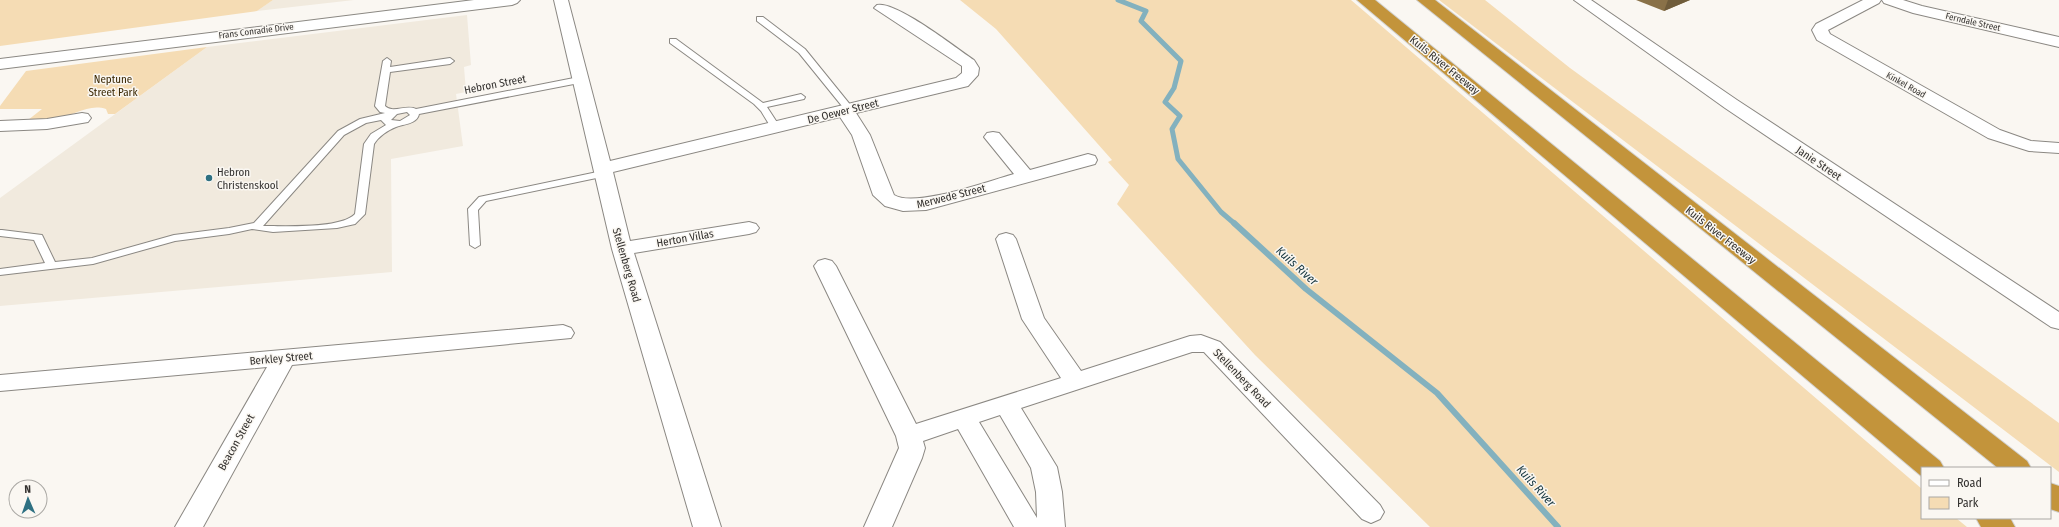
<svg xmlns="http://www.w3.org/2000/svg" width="2059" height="527" viewBox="0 0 2059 527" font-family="'Fira Sans Condensed',sans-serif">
	<rect width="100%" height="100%" fill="#faf7f2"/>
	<g fill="#f1eade">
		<path d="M 273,0 L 354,0 L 257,11 Z"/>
		<path d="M 467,15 L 471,65 L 464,67 L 466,92 L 456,94 L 463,146 L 391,159 L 392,272 L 0,306 L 0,198 L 207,47 Z"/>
	</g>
	<g fill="#f5dcb4">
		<path d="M 0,0 L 273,0 L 257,11 L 0,46 Z"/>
		<path d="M 960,0 L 1351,0 L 1922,489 L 1922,518 L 1956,518 L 1967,527 L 1430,527 L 1255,355 L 1117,204 L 1129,185 L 1108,162 L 1112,160 L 996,29 Z"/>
		<path d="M 1439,0 L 1485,0 L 1570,68 L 2059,423 L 2059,472 Z"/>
		<path d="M 207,47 L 115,114 L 108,114 L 106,109 C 89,103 73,116 57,119 C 47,120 37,120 28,120 L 42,109 L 0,109 L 0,106 L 26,71 Z"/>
	</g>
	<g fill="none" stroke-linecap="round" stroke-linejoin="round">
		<path stroke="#83b1be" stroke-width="5" d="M 1118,0 L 1146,11 L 1141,21 L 1181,61 L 1174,88 L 1165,102 L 1180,116 L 1172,129 L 1178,159 L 1221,212 L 1235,224"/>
		<path stroke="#83b1be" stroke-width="6" d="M 1234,223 L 1306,289 L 1437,393 L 1558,527"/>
		<g stroke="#8b8883" stroke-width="2">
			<g id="service">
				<path d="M 757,17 L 763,17 L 805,49 L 852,107 L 852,111 L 846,111 L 799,53 L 757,21 Z"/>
				<path d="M 670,39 L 676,39 L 763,103 L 801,94 L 805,97 L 804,99 L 767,107 L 780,127 L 778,129 L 772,129 L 761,111 L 754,104 L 670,43 Z"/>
				<path d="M 387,58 L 391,61 L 390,67 L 450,58 L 454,61 L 450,64 L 390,72 L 385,106 C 393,114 406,104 416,109 L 579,77 L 583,80 L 579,83 L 419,114 C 417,124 404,124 396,127 C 388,130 378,137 374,144 L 365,214 L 355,224 L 337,228 L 273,232 L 252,229 L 229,234 L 175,241 L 93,264 L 0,275 L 0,269 L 45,263 L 34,240 L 0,236 L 0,230 L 2,230 L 42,235 L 55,262 L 92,258 L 174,235 L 229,228 L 254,223 L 338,131 L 360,119 L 385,113 L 380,112 L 375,106 L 383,61 ZM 407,112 L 410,115 L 400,121 L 391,120 L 397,114 ZM 381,120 L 386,125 L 371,134 L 364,144 L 355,214 C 341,229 284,226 263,226 L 344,135 L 366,123 Z"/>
				<path d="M 602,171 L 607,174 L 606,176 L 486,201 L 478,210 L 480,245 L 475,248 L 470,245 L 468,209 L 479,197 Z"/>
			</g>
		</g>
		<g stroke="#8b8883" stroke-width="2">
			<g id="minor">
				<path d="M 554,0 L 568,0 L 610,161 L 956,78 L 962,73 L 962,66 L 874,8 L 877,5 C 895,0 956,48 974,60 L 979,68 L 978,75 L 968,86 L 856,113 L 870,135 L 894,195 C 915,208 989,181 1014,174 L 984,137 L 987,133 L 993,132 L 999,133 L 1030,170 L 1088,154 L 1095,156 L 1097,160 L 1095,164 L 926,210 L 903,211 L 885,206 L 873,195 L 852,135 L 840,117 L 613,172 L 630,241 L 749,222 L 756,224 L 759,228 L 756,232 L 749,234 L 634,253 L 721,527 L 693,527 L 612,249 Z"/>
				<path d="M 1574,0 L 1591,0 L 1737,100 L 2059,312 L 2059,329 L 2051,327 L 1725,108 Z"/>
				<path d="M 1863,0 L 1881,0 L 1879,3 L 1828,30 L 1830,34 L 2000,130 L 2031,141 L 2059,143 L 2059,153 L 2029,151 L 1988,138 L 1817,40 L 1812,30 L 1816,24 Z"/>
				<path d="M 1882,0 L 1903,0 L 1922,6 L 2059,37 L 2059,47 L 1913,13 L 1884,3 Z"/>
				<path d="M 82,113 L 88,114 L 91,118 L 88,122 L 47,129 L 0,131 L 0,121 L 47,119 Z"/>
				<path d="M 1006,233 L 1013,235 L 1016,239 L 1044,318 L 1081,371 L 1190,336 L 1201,335 L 1220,342 L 1380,505 L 1384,512 L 1380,519 L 1371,523 L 1362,519 L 1204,352 L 1192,352 L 1021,408 L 1057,467 L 1062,492 L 1065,527 L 1014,527 L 958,429 L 923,441 L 925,448 L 922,458 L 892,527 L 864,527 L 899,448 L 896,436 L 814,266 L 818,261 L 825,259 L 832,261 L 836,266 L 916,424 L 1061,378 L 1022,319 L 996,239 L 999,235 ZM 1000,415 L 1031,468 L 1036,492 L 1037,518 L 979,422 Z"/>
				<path d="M 563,325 L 571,328 L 574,333 L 571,338 L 292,365 L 203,527 L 175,527 L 267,367 L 0,391 L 0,375 Z"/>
			</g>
		</g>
		<g stroke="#8b8883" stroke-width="2">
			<path id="tertiary" d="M 474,0 L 520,0 L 517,3 L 512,5 L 0,69 L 0,59 Z"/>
		</g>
		<g stroke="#d2d2d1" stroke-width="2">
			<g id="motorway">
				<path d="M 1357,0 L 1375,0 L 1940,461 L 1944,468 L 1922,468 L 1922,476 L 1920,475 Z"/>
				<path d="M 1417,0 L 1435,0 L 2027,461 L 2031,468 L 1998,468 Z"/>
				<path d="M 2050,483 L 2059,486 L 2059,512 L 2050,509 Z"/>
				<path d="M 1976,518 L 2010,518 L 2015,527 L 1981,527 Z"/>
			</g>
		</g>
		<use href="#service" fill="#fff" fill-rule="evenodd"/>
		<use href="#minor" fill="#fff" fill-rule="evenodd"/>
		<use href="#tertiary" fill="#fff" fill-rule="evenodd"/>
		<use href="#motorway" fill="#c3943b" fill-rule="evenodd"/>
	</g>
	<path fill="#897148" d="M 1636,0 L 1690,0 L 1664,11 Z"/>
	<path fill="#6f5c3b" d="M 1668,0 L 1690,0 L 1664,11 Z"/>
	<circle fill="#2e7082" stroke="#faf7f2" stroke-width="1.5" cx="209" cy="178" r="4"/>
	<g text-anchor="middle" stroke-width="3" stroke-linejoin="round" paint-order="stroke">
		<g font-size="9" fill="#33312f" stroke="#faf7f2">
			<text transform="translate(1973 22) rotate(13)" y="3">Ferndale Street</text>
			<text transform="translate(256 31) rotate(-7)" y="3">Frans Conradie Drive</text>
			<text transform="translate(1906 85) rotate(29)" y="3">Kinkel Road</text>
		</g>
		<g font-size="11" fill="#33312f" stroke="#faf7f2">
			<text transform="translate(1445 65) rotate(39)" y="4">Kuils River Freeway</text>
			<text transform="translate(495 84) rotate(-11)" y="4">Hebron Street</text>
			<text transform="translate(843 111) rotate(-14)" y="4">De Oewer Street</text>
			<text transform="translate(1819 163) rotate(34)" y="4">Janie Street</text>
			<text transform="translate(951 196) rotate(-14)" y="4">Merwede Street</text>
			<text transform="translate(1721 235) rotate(38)" y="4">Kuils River Freeway</text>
			<text transform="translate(685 238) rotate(-10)" y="4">Herton Villas</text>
			<text transform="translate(627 265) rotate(74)" y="4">Stellenberg Road</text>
			<text transform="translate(281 358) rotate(-5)" y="4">Berkley Street</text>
			<text transform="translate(1242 378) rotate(46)" y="4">Stellenberg Road</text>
			<text transform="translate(236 442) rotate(-61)" y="4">Beacon Street</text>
		</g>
		<g font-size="11" fill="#392600" stroke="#faf7f2">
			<text x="113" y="83">Neptune<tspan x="113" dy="13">Street Park</tspan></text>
		</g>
		<g font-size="11" fill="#33312f" stroke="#faf7f2" text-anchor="start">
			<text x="217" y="176">Hebron<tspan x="217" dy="13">Christenskool</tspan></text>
		</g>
		<g font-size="12" font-style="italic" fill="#15353e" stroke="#faf7f2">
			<text transform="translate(1297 266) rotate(42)" y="4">Kuils River</text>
			<text transform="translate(1536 486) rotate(48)" y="4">Kuils River</text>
		</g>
	</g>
	<rect x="1921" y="467" width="130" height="52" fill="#faf7f2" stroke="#aaa8a4"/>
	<rect x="1929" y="480" width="20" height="6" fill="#ffffff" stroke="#aaa8a4"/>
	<text x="1957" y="487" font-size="12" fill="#33312f">Road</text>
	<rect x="1929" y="497" width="20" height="12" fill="#f5dcb4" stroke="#aaa8a4"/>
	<text x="1957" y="507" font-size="12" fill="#33312f">Park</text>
	<g transform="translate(28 499) rotate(358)"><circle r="19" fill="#faf7f2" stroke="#aaa8a4"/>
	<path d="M0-3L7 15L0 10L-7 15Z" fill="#2e7082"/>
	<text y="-6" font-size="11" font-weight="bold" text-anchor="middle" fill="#33312f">N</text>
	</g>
</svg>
